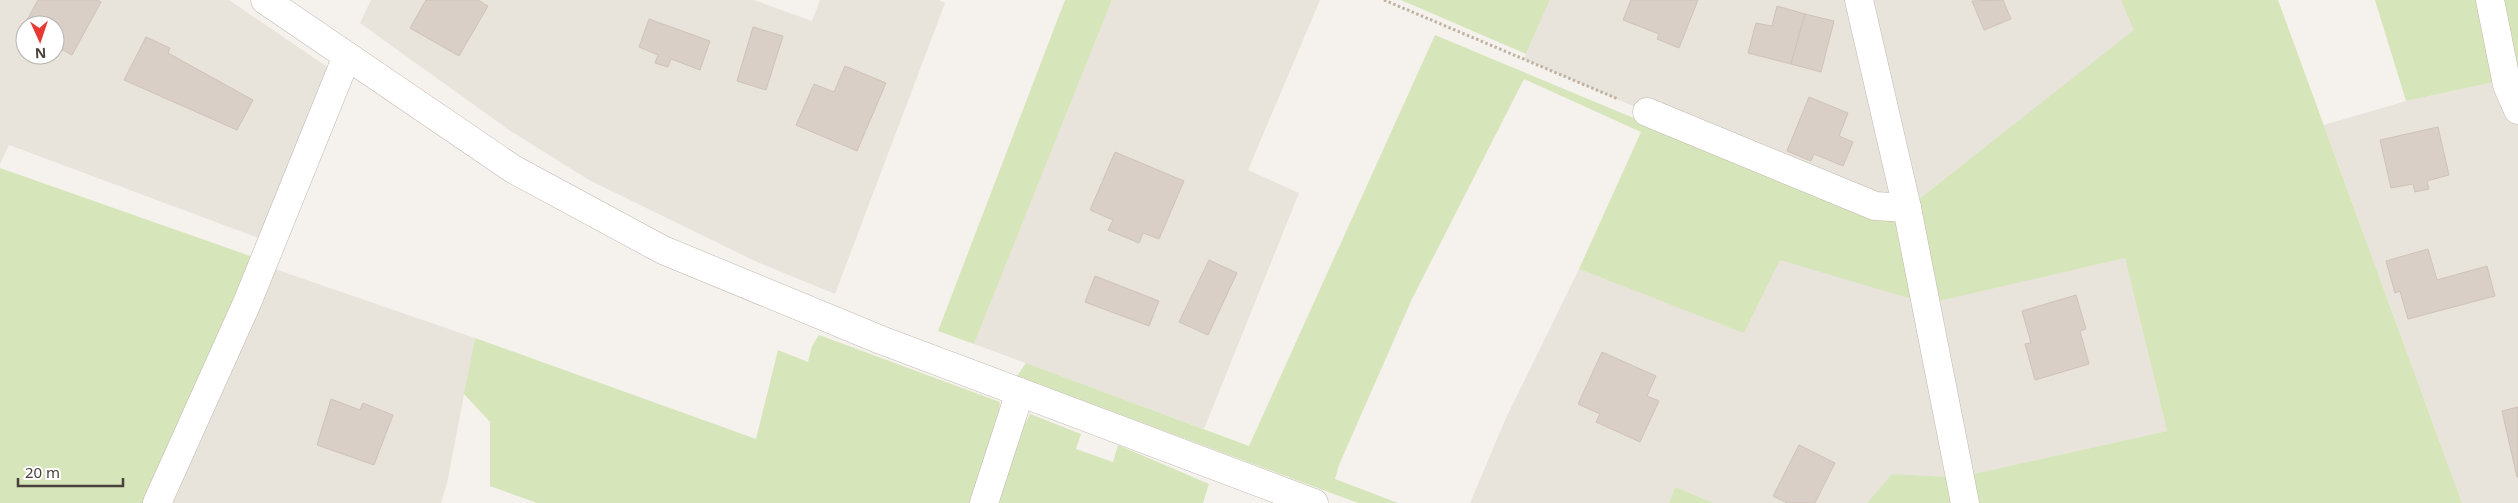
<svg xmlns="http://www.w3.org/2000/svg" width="2518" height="503" viewBox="0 0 2518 503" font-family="'Noto Sans',sans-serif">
	<rect width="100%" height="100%" fill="#f5f2ed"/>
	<g fill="#e8e3db" fill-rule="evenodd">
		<path d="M 0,0 L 229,0 L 339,75 L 272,243 L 9,145 L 0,164 ZM 25,25 L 55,25 L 55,55 L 25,55 Z"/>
		<path d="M 371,0 L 754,0 L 812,21 L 820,0 L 939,0 L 945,3 L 835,294 L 757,262 L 589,180 L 509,130 L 360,23 Z"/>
		<path d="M 1112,0 L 1320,0 L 1248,170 L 1299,193 L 1204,429 L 974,344 Z"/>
		<path d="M 1550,0 L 2121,0 L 2135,30 L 1907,208 L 1647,112 L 1524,59 Z"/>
		<path d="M 2494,82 L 2518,84 L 2518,503 L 2462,503 L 2324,125 L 2406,101 Z"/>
		<path d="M 2125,258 L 2167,431 L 1969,475 L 1950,477 L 1892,474 L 1867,503 L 1714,503 L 1675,487 L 1669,503 L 1470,503 L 1506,418 L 1579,269 L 1744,332 L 1780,259 L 1925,303 Z"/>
		<path d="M 263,265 L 475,338 L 447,483 L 441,503 L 157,503 Z"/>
	</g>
	<g fill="#d6e5ba">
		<path d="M 1065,0 L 1112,0 L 974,344 L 938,331 Z"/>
		<path d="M 1401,0 L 1550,0 L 1526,54 Z"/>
		<path d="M 2121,0 L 2278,0 L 2462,503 L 1975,503 L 1969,475 L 2167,431 L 2125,258 L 1934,302 L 1915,202 L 2134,30 Z"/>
		<path d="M 2375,0 L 2478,0 L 2494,82 L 2406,101 Z"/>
		<path d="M 2500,0 L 2518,0 L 2518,72 Z"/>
		<path d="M 1435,35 L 1636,119 L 1897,220 L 1915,300 L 1780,260 L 1744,333 L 1579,269 L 1641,132 L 1524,79 L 1412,299 L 1339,465 L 1335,479 L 1398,503 L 1358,503 L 1017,376 L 1026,363 L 1249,446 Z"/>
		<path d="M 0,168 L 256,258 L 146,503 L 0,503 Z"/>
		<path d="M 819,335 L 1000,402 L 998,419 L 971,503 L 537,503 L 490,486 L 490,422 L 464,394 L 475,338 L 756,439 L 778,350 L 808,362 L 812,346 Z"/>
		<path d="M 1030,414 L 1081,434 L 1076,449 L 1113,462 L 1118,445 L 1209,484 L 1203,503 L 999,503 L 1022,429 Z"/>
		<path d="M 1892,474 L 1950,477 L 1955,503 L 1867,503 Z"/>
		<path d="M 1675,487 L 1714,503 L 1669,503 Z"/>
	</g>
	<g fill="#d9cfc6" stroke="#d0c3b7">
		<path d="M 38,0 L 98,0 L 101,2 L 72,55 L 55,46 L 55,25 L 25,25 L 25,30 L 22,29 Z"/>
		<path d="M 426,0 L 478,0 L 488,6 L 459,56 L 410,28 Z"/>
		<path d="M 1631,0 L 1698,0 L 1679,48 L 1657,39 L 1659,34 L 1623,20 Z"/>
		<path d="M 2003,0 L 2011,19 L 1984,30 L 1972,1 Z"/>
		<path d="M 1777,6 L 1805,14 L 1791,64 L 1748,53 L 1756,23 L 1772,26 Z"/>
		<path d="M 1805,14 L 1834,21 L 1821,72 L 1791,64 Z"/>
		<path d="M 649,19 L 710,41 L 700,70 L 671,59 L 668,67 L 655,63 L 658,55 L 639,47 Z"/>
		<path d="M 753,27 L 783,36 L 766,90 L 737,81 Z"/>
		<path d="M 146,37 L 170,48 L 168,53 L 253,100 L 237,130 L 124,80 Z"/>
		<path d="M 845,66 L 886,83 L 857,151 L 796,125 L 814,84 L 834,92 Z"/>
		<path d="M 1809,97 L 1848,113 L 1839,136 L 1853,142 L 1843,166 L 1814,154 L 1811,161 L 1787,151 Z"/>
		<path d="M 2438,127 L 2449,175 L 2427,181 L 2429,189 L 2415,192 L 2413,184 L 2391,188 L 2380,140 Z"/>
		<path d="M 1115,152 L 1184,181 L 1159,239 L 1143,233 L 1139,243 L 1108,230 L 1113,220 L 1090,210 Z"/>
		<path d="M 2428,249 L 2437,280 L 2487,266 L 2495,296 L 2408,319 L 2400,291 L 2395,293 L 2386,261 Z"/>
		<path d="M 1209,260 L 1237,273 L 1208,335 L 1179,322 Z"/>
		<path d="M 1095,276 L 1159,301 L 1149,326 L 1085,302 Z"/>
		<path d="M 2076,295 L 2086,329 L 2080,331 L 2089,364 L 2035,380 L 2025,344 L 2031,343 L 2022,311 Z"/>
		<path d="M 1602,352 L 1656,376 L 1647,396 L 1659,401 L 1640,442 L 1596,422 L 1600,414 L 1578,404 Z"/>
		<path d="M 331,399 L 360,410 L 363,403 L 393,415 L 374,465 L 317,445 Z"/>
		<path d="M 2518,407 L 2518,477 L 2517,477 L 2502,411 Z"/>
		<path d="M 1799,445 L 1835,463 L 1815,503 L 1787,503 L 1773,496 Z"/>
	</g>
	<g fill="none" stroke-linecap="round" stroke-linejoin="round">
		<g stroke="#c0b8b0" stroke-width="29">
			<g id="minor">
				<path d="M 265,0 L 513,169 L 663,250 L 881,340 L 1314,503"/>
				<path d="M 1859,0 L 1907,208 L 1965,503"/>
				<path d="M 2490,0 L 2507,85 L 2518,110"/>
				<path d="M 1647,112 L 1875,206 L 1907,208"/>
				<path d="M 157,503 L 247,303 L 347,56"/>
				<path d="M 984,503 L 1020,392"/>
			</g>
		</g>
		<path stroke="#c0b2a2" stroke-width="3" stroke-dasharray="2.5 2.5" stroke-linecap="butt" d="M 1384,0 L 1618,99"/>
		<use href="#minor" stroke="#fff" stroke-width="28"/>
	</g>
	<g transform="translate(40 40) rotate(177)"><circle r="24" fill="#ffffff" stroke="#b6b3b1"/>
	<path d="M0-4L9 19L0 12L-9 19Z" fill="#e73831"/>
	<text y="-8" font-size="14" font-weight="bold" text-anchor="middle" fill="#49423b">N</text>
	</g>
	<path d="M18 478v8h105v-8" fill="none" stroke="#49423b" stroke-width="2.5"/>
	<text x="25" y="478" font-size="15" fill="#49423b" stroke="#ffffff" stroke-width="4" paint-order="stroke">20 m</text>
</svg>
